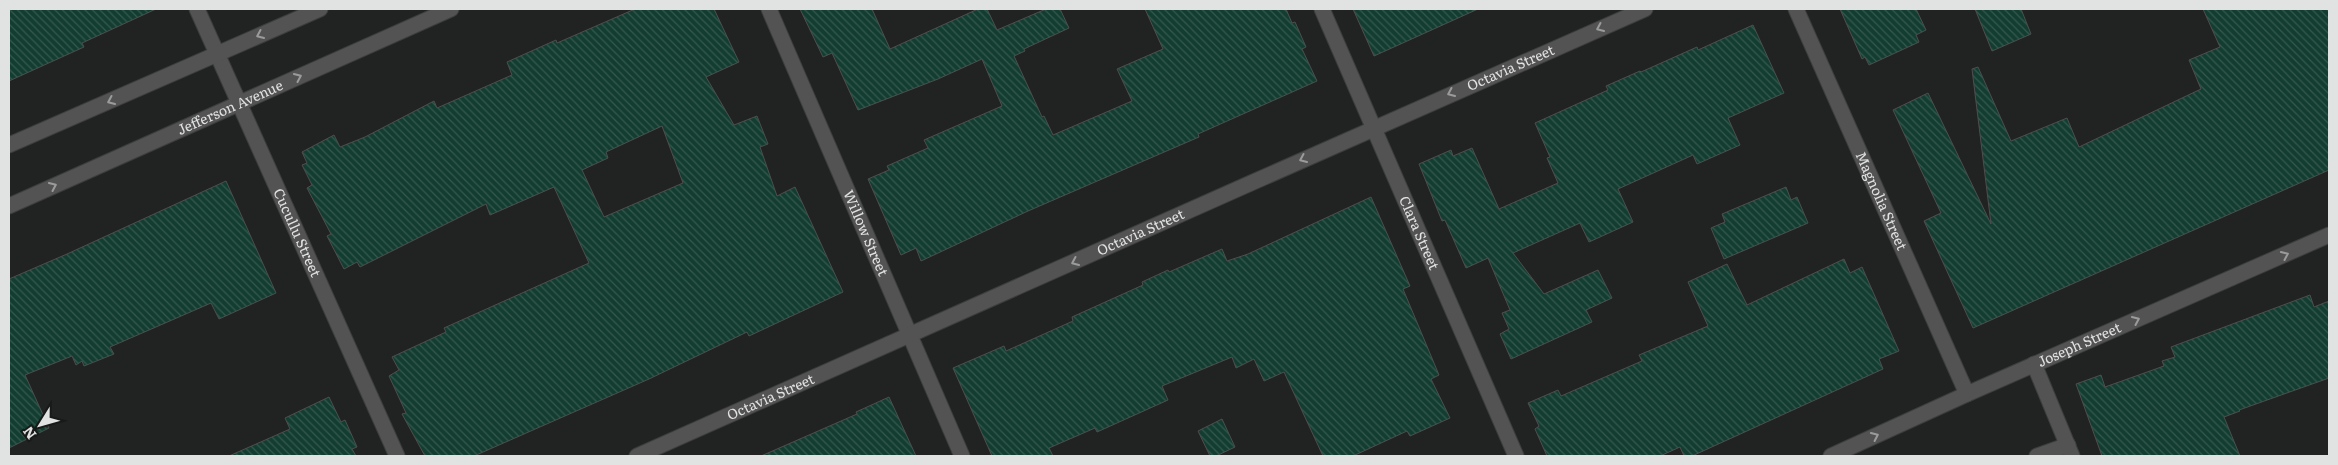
<svg xmlns="http://www.w3.org/2000/svg" width="2338" height="465" viewBox="0 0 2338 465" font-family="Literata,serif">
	<defs>
		<pattern id="building-back-hatch" width="6" height="6" patternUnits="userSpaceOnUse" patternTransform="scale(1.25)"><rect width="6" height="6" fill="#133d31"/><path d="M-1 5l2 2M0 0l6 6M5-1l2 2" fill="none" stroke="#35594f"/></pattern>
	</defs>
	<rect width="100%" height="100%" fill="#212322"/>
	<g fill="url(#building-back-hatch)" stroke="#4c4f4e" fill-rule="evenodd">
		<path d="M 9,9 L 156,9 L 82,43 L 84,47 L 9,81 Z"/>
		<path d="M 635,9 L 714,9 L 739,62 L 706,77 L 734,125 L 757,116 L 768,144 L 760,147 L 777,196 L 795,187 L 843,292 L 749,336 L 747,332 L 649,379 L 474,456 L 425,456 L 402,414 L 406,413 L 389,376 L 399,370 L 392,357 L 446,332 L 444,328 L 589,263 L 554,187 L 490,215 L 486,204 L 360,267 L 357,262 L 344,269 L 327,236 L 331,234 L 307,188 L 312,185 L 302,165 L 307,163 L 302,152 L 334,135 L 340,147 L 365,137 L 434,101 L 437,108 L 512,75 L 507,62 L 556,40 L 557,43 ZM 662,126 L 683,183 L 604,217 L 582,170 L 608,158 L 606,152 Z"/>
		<path d="M 800,9 L 872,9 L 890,49 L 978,9 L 987,9 L 997,30 L 1046,9 L 1060,9 L 1069,28 L 1024,49 L 1025,51 L 1014,56 L 1042,117 L 1044,116 L 1053,135 L 1132,101 L 1117,69 L 1163,49 L 1145,9 L 1286,9 L 1292,23 L 1295,22 L 1306,47 L 1302,49 L 1317,81 L 1198,134 L 1199,137 L 1028,211 L 921,261 L 916,248 L 901,255 L 868,179 L 889,170 L 887,166 L 928,148 L 924,140 L 1002,106 L 982,59 L 938,79 L 858,110 L 832,53 L 823,57 Z"/>
		<path d="M 1353,9 L 1478,9 L 1374,56 Z"/>
		<path d="M 1840,9 L 1916,9 L 1926,30 L 1916,35 L 1919,42 L 1869,65 L 1865,57 L 1862,59 Z"/>
		<path d="M 1975,9 L 2021,9 L 2031,34 L 1992,51 Z"/>
		<path d="M 2203,9 L 2329,9 L 2329,170 L 1973,328 L 1924,221 L 1941,213 L 1893,110 L 1928,93 L 1991,224 L 1972,69 L 1978,67 L 2011,141 L 2067,118 L 2079,147 L 2201,89 L 2189,60 L 2220,47 Z"/>
		<path d="M 1753,25 L 1784,93 L 1728,118 L 1740,145 L 1697,164 L 1693,155 L 1618,189 L 1633,222 L 1589,242 L 1580,223 L 1513,253 L 1544,294 L 1598,270 L 1612,298 L 1586,310 L 1592,322 L 1511,359 L 1500,334 L 1509,329 L 1502,313 L 1510,310 L 1488,258 L 1466,268 L 1445,220 L 1442,221 L 1419,164 L 1451,150 L 1453,156 L 1472,148 L 1499,209 L 1558,183 L 1547,158 L 1550,157 L 1535,123 L 1608,90 L 1606,86 L 1640,71 L 1641,72 L 1697,47 L 1698,50 Z"/>
		<path d="M 226,181 L 276,293 L 219,319 L 211,303 L 110,347 L 114,354 L 84,366 L 82,361 L 76,365 L 72,356 L 25,375 L 49,428 L 9,448 L 9,279 L 67,254 Z"/>
		<path d="M 1786,187 L 1791,200 L 1797,197 L 1808,223 L 1724,259 L 1711,228 L 1725,222 L 1722,214 Z"/>
		<path d="M 1371,197 L 1410,286 L 1403,289 L 1439,375 L 1431,379 L 1450,418 L 1410,436 L 1407,431 L 1353,456 L 1323,456 L 1284,372 L 1264,381 L 1254,359 L 1236,368 L 1232,357 L 1162,386 L 1168,400 L 1097,432 L 1095,428 L 1049,448 L 1053,456 L 992,456 L 953,368 L 1004,346 L 1006,351 L 1073,321 L 1072,317 L 1143,285 L 1142,282 L 1168,270 L 1169,272 L 1222,249 L 1227,261 L 1248,254 Z"/>
		<path d="M 1844,259 L 1850,273 L 1862,267 L 1899,351 L 1879,359 L 1883,369 L 1692,456 L 1684,456 L 1680,447 L 1660,456 L 1547,456 L 1535,429 L 1539,426 L 1528,403 L 1558,390 L 1561,396 L 1642,361 L 1639,355 L 1708,326 L 1688,282 L 1727,264 L 1747,305 Z"/>
		<path d="M 2310,295 L 2314,307 L 2329,301 L 2329,378 L 2239,410 L 2240,411 L 2224,417 L 2240,456 L 2102,456 L 2076,384 L 2101,375 L 2105,387 L 2164,366 L 2162,361 L 2175,357 L 2171,347 Z"/>
		<path d="M 329,397 L 341,422 L 345,420 L 357,447 L 352,449 L 356,456 L 229,456 L 290,429 L 285,418 Z"/>
		<path d="M 889,397 L 916,456 L 761,456 L 857,414 L 856,412 Z"/>
		<path d="M 1222,419 L 1235,447 L 1216,456 L 1210,456 L 1198,431 Z"/>
	</g>
	<g fill="none" stroke-linecap="round" stroke-linejoin="round">
		<g stroke="#3c3e3d" stroke-width="17">
			<g id="minor">
				<path id="s1" d="M 197,9 L 397,456"/>
				<path id="s2" d="M 769,9 L 962,456"/>
				<path id="s3" d="M 1322,9 L 1516,456"/>
				<path id="s4" d="M 1796,9 L 1967,394"/>
				<path d="M 9,145 L 320,9"/>
				<path id="s5" d="M 9,206 L 451,9"/>
				<path d="M 2034,364 L 2072,456"/>
				<path id="s6" d="M 637,456 C 974,308 1308,156 1645,9"/>
				<path id="s7" d="M 1831,456 L 1967,394 L 2329,235"/>
				<path d="M 2037,456 L 2068,445"/>
			</g>
		</g>
		<use href="#minor" stroke="#545354" stroke-width="15"/>
	</g>
	<defs><path id="oneway-chevron" d="M-2-3.5L2.5 0L-2 3.5" fill="none" stroke-width="1.6" stroke-linecap="round" stroke-linejoin="round" transform="scale(1.25)"/></defs>
	<g stroke="#9a9b9b">
		<use href="#oneway-chevron" transform="translate(1600 28) rotate(156)"/>
		<use href="#oneway-chevron" transform="translate(260 35) rotate(156)"/>
		<use href="#oneway-chevron" transform="translate(298 77) rotate(-24)"/>
		<use href="#oneway-chevron" transform="translate(1451 93) rotate(156)"/>
		<use href="#oneway-chevron" transform="translate(111 101) rotate(156)"/>
		<use href="#oneway-chevron" transform="translate(1303 159) rotate(156)"/>
		<use href="#oneway-chevron" transform="translate(53 186) rotate(-24)"/>
		<use href="#oneway-chevron" transform="translate(2285 255) rotate(-24)"/>
		<use href="#oneway-chevron" transform="translate(1075 262) rotate(156)"/>
		<use href="#oneway-chevron" transform="translate(2136 320) rotate(-24)"/>
		<use href="#oneway-chevron" transform="translate(1875 436) rotate(-25)"/>
	</g>
	<g text-anchor="middle" stroke-width="4.5" stroke-linejoin="round" paint-order="stroke">
		<g font-size="14" fill="#e1e3e2" stroke="#171a19">
			<text dy="5" stroke="none"><textPath href="#s6" startOffset="956">Octavia Street</textPath></text>
			<text dy="5" stroke="none"><textPath href="#s5" startOffset="242">Jefferson Avenue</textPath></text>
			<text dy="5" stroke="none"><textPath href="#s4" startOffset="210">Magnolia Street</textPath></text>
			<text dy="5" stroke="none"><textPath href="#s1" startOffset="245">Cucullu Street</textPath></text>
			<text dy="5" stroke="none"><textPath href="#s2" startOffset="244">Willow Street</textPath></text>
			<text dy="5" stroke="none"><textPath href="#s6" startOffset="551">Octavia Street</textPath></text>
			<text dy="5" stroke="none"><textPath href="#s3" startOffset="244">Clara Street</textPath></text>
			<text dy="5" stroke="none"><textPath href="#s7" startOffset="272">Joseph Street</textPath></text>
			<text dy="5" stroke="none"><textPath href="#s6" startOffset="146">Octavia Street</textPath></text>
		</g>
	</g>
	<rect width="2338" height="465" fill="none" stroke="#e1e3e2" stroke-width="20"/>
	<g transform="translate(40 425) rotate(233)" stroke="#171a19" stroke-width="4" paint-order="stroke">
	<path d="M0-4L9 19L0 12L-9 19Z" fill="#e1e3e2"/>
	<text y="-8" font-size="14" font-weight="bold" text-anchor="middle" fill="#e1e3e2">N</text>
	</g>
</svg>
